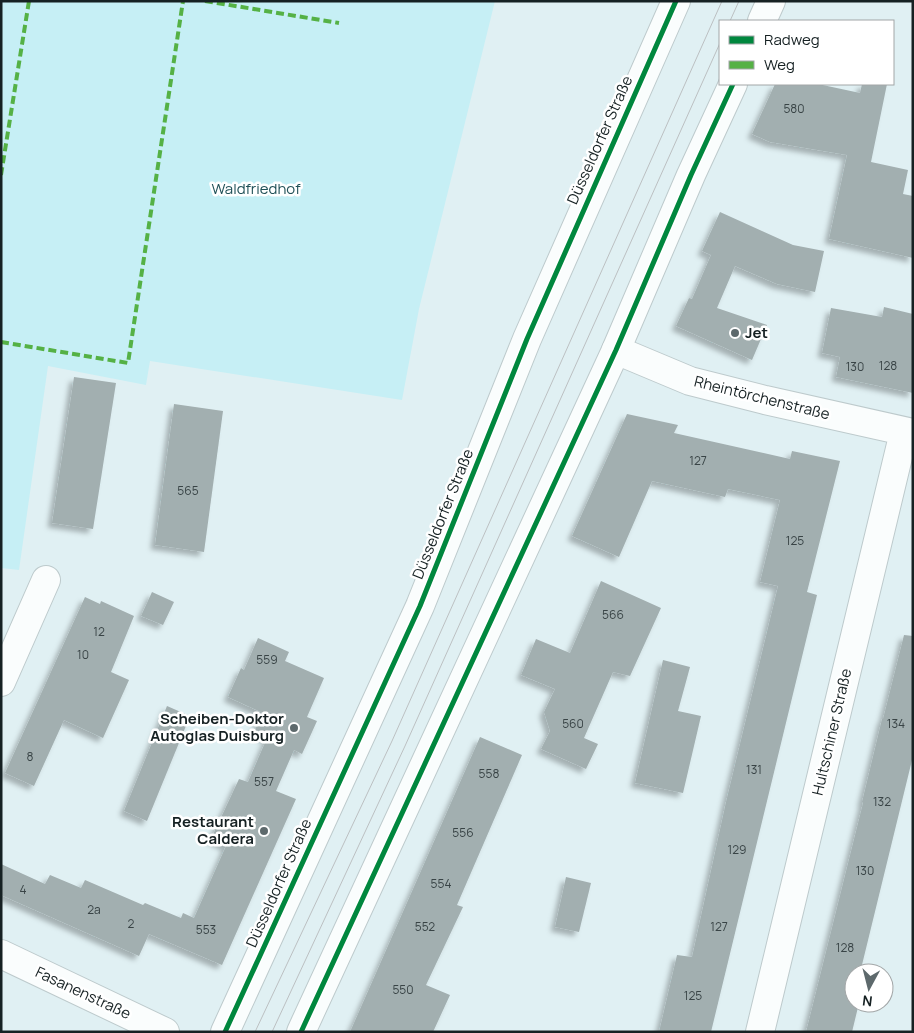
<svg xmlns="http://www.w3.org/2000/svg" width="914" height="1033" viewBox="0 0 914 1033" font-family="Manrope,sans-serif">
	<defs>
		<filter id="shadow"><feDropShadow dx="-4.5" dy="4.5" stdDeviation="2.5" flood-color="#0004"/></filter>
	</defs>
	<rect width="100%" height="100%" fill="#e0f0f3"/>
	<path fill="#c6eff5" d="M 1,1 L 495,1 L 419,309 L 402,400 L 150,361 L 146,385 L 48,366 L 19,570 L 1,568 Z"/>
	<g fill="#a2afb0" filter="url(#shadow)">
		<path d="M 775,84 L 818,84 L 860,93 L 862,84 L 887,84 L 871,162 L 908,170 L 903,194 L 913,196 L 913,258 L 829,239 L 847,155 L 770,142 L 752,134 Z"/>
		<path d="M 720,212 L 793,245 L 824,251 L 815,292 L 777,284 L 735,266 L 717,308 L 767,325 L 752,360 L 676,326 L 689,298 L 692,299 L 711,255 L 702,251 Z"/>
		<path d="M 884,307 L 913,314 L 913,393 L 836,377 L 840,357 L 822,353 L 831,308 L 882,317 Z"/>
		<path d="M 74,377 L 116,383 L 93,529 L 52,523 Z"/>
		<path d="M 174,404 L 223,411 L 204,552 L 155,545 Z"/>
		<path d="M 627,414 L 678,425 L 674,433 L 790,459 L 792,451 L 840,461 L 807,592 L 817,595 L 711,1032 L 659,1032 L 677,955 L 692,957 L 726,802 L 778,586 L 760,582 L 780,500 L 728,489 L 725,497 L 652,481 L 619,557 L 572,536 Z"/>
		<path d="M 601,581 L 661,608 L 630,676 L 613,672 L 584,738 L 598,744 L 586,769 L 541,749 L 550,731 L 544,712 L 555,689 L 521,675 L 536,639 L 570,653 Z"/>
		<path d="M 152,592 L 174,602 L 163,625 L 141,616 Z"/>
		<path d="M 85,597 L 100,604 L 101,601 L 134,616 L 111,672 L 129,680 L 103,738 L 64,720 L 34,786 L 5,773 Z"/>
		<path d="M 904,635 L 913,636 L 913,756 L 860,973 L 854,973 L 852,1003 L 859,1003 L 852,1032 L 806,1032 L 863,803 L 862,802 L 882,719 L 883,719 Z"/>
		<path d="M 258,638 L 289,652 L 285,661 L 324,678 L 307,717 L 317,721 L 302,754 L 294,750 L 276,791 L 296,799 L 222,965 L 149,934 L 139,956 L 1,895 L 1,864 L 45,884 L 50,875 L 81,888 L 85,880 L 143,905 L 145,903 L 181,918 L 183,913 L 194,918 L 226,846 L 211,839 L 239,779 L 248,782 L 267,738 L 254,732 L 263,713 L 228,697 L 241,668 L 244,670 Z"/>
		<path d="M 663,660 L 690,667 L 678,711 L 701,716 L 683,793 L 635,783 Z"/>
		<path d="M 167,706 L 190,716 L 147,821 L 124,811 Z"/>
		<path d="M 480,737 L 522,755 L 457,905 L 463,907 L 426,985 L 450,995 L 433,1032 L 350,1032 Z"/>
		<path d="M 566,877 L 591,883 L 579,932 L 555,927 Z"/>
	</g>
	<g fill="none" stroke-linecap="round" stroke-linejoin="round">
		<g stroke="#bdcacc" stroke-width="30">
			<g id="minor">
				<path d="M 616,350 L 690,381 L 765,400 L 913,433"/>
				<path d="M 1,682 L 46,580"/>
				<path d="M 1,954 L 165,1032"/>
				<path d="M 760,1032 L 904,432"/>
			</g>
		</g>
		<g stroke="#bdcacc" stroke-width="30">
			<g id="major">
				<path d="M 762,21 L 771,1"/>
				<path d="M 225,1032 L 420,606 L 527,339 L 676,1"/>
				<path d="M 301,1032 L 616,350 L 691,175 L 733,84"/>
			</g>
		</g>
		<use href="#minor" stroke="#fafdfd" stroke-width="28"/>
		<use href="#major" stroke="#fafdfd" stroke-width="28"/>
		<g stroke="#bcc0c2" stroke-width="1">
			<path d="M 730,21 L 739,1"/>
			<path d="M 255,1032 L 392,741 L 722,1"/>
			<path d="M 272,1032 L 405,746 L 720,43"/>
		</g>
		<g stroke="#55b145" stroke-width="4" stroke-dasharray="8 4" stroke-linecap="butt">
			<path d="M 205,1 L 339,23"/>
			<path d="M 1,175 L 29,1"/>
			<path d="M 1,342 L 128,363 L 183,1"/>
		</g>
		<g stroke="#fff" stroke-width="8">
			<g id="cycleway">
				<path d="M 225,1032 L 420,606 L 527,339 L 676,1"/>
				<path d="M 301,1032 L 616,350 L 691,175 L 733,84"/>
			</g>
		</g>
		<use href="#cycleway" stroke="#00873e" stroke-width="5"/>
	</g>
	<g fill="#5d696c" stroke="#fff" stroke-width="2">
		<circle cx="735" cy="333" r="5"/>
		<circle cx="294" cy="728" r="5"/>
		<circle cx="264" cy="831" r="5"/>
	</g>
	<g text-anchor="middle" stroke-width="5" stroke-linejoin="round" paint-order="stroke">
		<g font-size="12" fill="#394446">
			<text x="794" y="113">580</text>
			<text x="888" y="370">128</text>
			<text x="855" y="371">130</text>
			<text x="698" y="465">127</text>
			<text x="188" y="495">565</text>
			<text x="795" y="545">125</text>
			<text x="613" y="619">566</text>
			<text x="99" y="636">12</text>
			<text x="83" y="659">10</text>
			<text x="267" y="664">559</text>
			<text x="573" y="728">560</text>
			<text x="896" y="728">134</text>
			<text x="30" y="761">8</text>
			<text x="754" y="774">131</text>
			<text x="489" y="778">558</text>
			<text x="264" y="786">557</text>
			<text x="882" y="806">132</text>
			<text x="463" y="837">556</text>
			<text x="737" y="854">129</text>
			<text x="865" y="875">130</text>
			<text x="441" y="888">554</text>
			<text x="23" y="894">4</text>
			<text x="94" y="914">2a</text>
			<text x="131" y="928">2</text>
			<text x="425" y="931">552</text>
			<text x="719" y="931">127</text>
			<text x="206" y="934">553</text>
			<text x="845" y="952">128</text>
			<text x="403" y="994">550</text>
			<text x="693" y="1000">125</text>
		</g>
		<g font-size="15" fill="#162123" stroke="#fff">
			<text transform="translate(600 140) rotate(-66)" y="5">Düsseldorfer Straße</text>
			<text transform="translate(762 398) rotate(14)" y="5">Rheintörchenstraße</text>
			<text transform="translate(443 514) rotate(-68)" y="5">Düsseldorfer Straße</text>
			<text transform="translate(832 732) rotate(-77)" y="5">Hultschiner Straße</text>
			<text transform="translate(279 883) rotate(-66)" y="5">Düsseldorfer Straße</text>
			<text transform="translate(83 993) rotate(25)" y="5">Fasanenstraße</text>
		</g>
		<g font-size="15" fill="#215158" stroke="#fff">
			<text x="256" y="194">Waldfriedhof</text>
		</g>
		<g font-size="15" font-weight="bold" fill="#162123" stroke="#fff" text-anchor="end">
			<text x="745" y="338" text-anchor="start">Jet</text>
			<text x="284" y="724">Scheiben-Doktor<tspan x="284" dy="17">Autoglas Duisburg</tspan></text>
			<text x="254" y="827">Restaurant<tspan x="254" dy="17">Caldera</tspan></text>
		</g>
	</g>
	<rect width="914" height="1033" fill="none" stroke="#162123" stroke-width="5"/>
	<rect x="719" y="20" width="175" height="65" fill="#ffffff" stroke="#a2a6a7"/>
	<rect x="729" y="36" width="25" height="8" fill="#00873e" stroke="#a2a6a7"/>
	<text x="764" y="45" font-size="15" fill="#162123">Radweg</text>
	<rect x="729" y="61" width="25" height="8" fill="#55b145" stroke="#a2a6a7"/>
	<text x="764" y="70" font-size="15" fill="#162123">Weg</text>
	<g transform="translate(869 988) rotate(187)"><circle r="24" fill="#ffffff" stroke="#a2a6a7"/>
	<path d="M0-4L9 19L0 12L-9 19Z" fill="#5d696c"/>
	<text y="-8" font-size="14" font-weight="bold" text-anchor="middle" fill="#162123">N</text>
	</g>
</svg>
